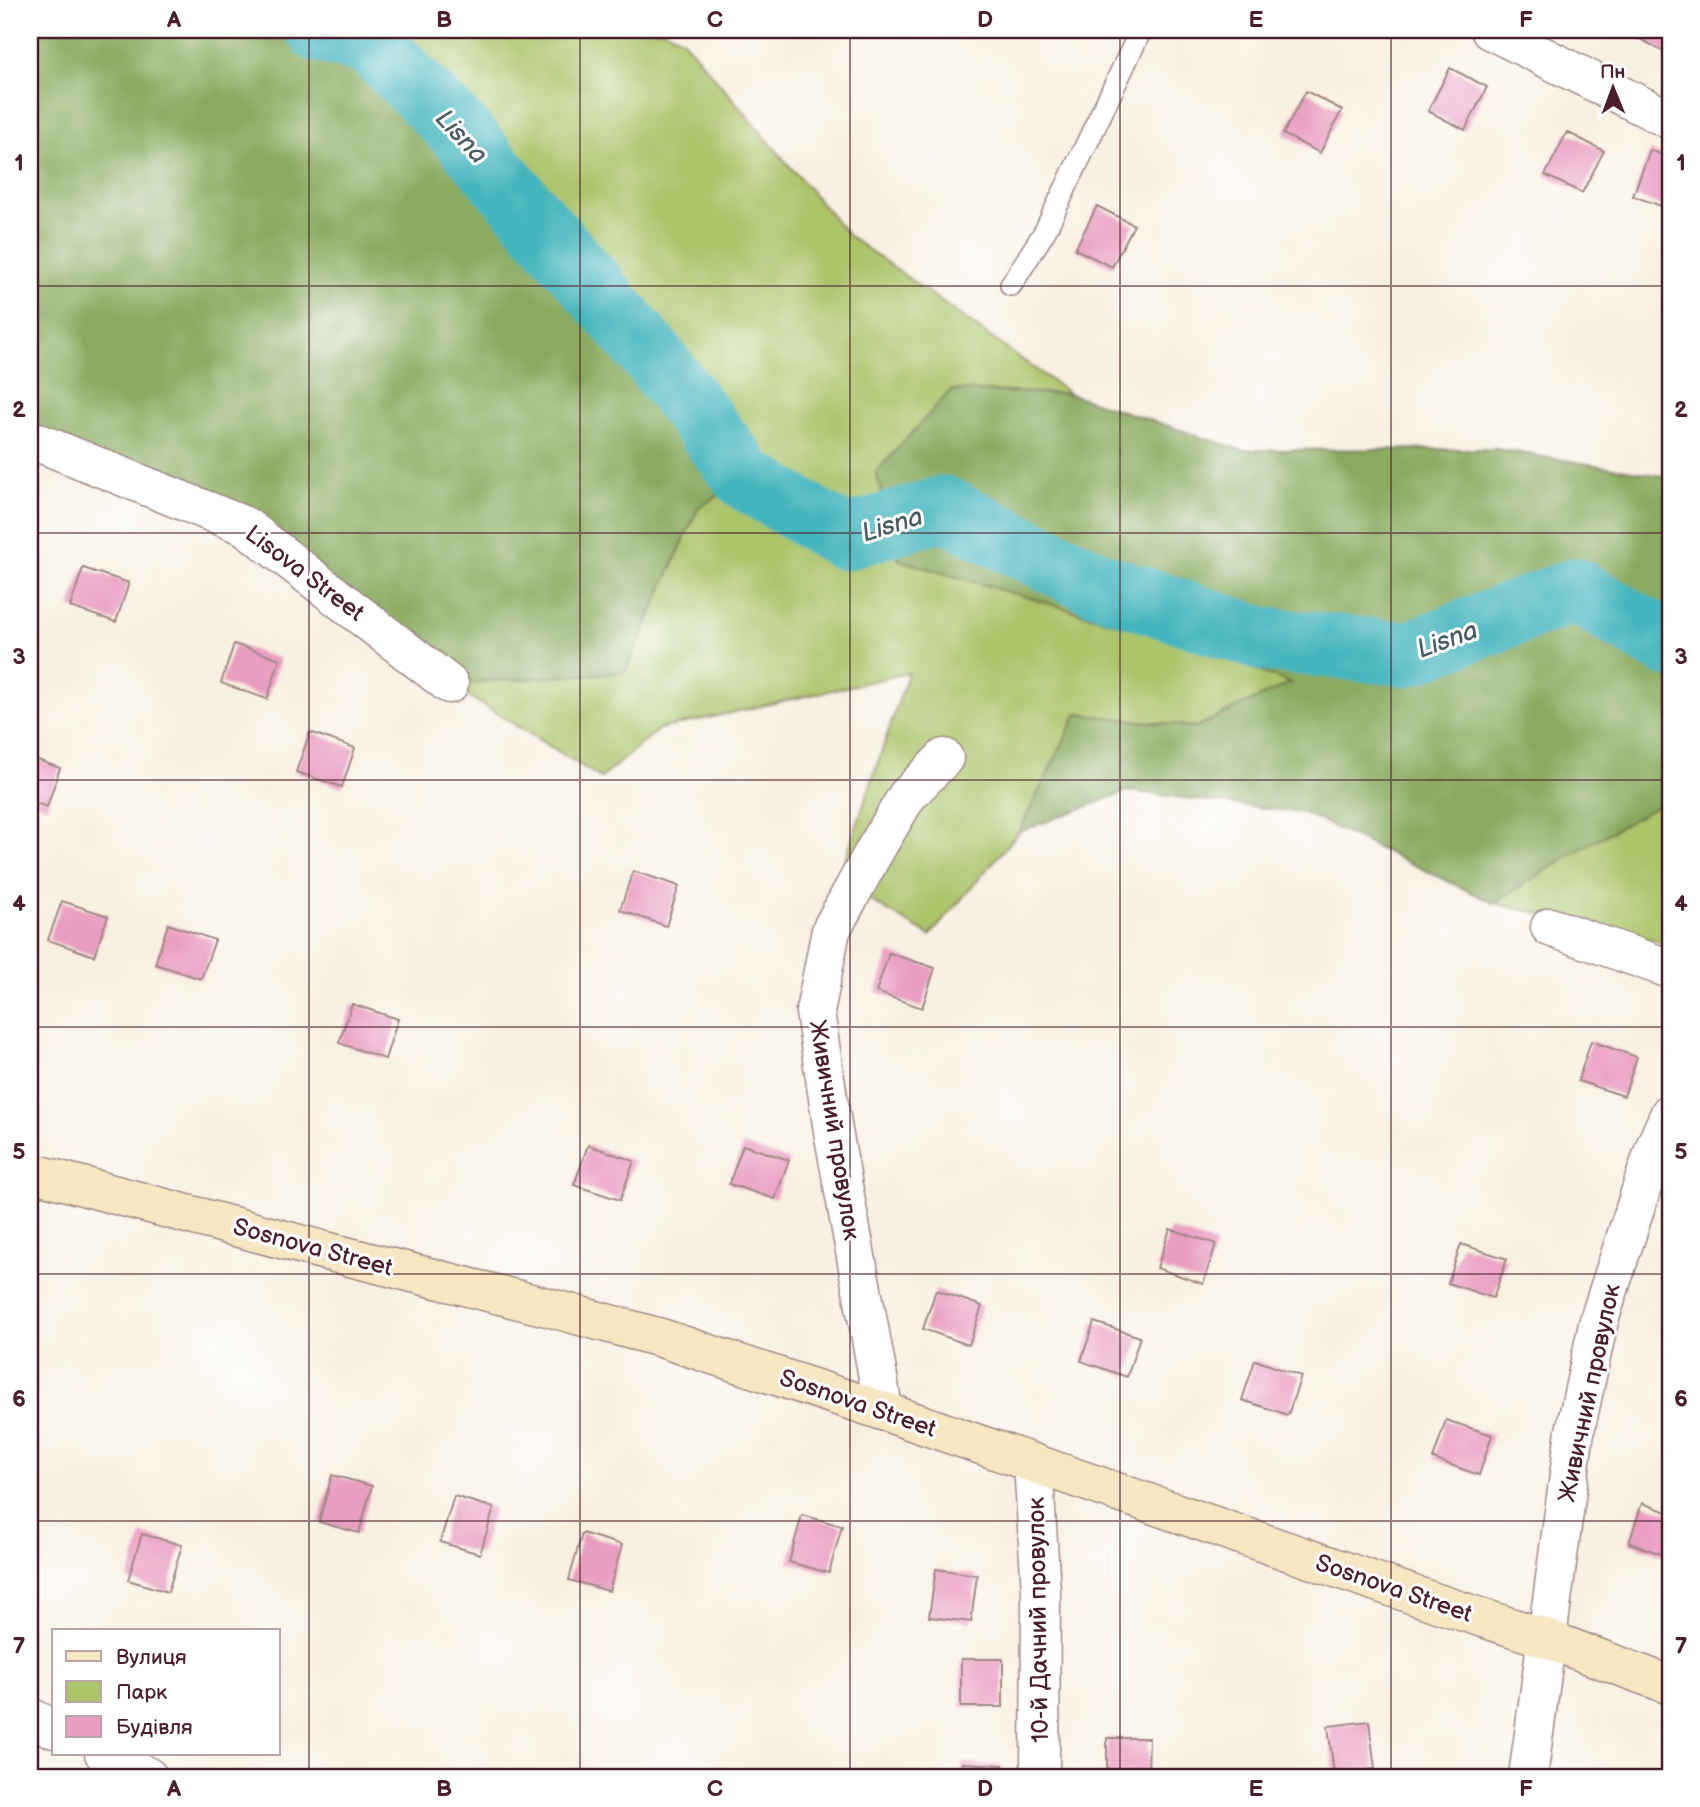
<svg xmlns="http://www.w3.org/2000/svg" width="1700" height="1807" viewBox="0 0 1700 1807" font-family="'Balsamiq Sans',sans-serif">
	<rect width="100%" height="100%" fill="#fff"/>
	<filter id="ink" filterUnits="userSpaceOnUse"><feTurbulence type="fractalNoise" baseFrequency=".0143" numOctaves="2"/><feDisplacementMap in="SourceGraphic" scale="14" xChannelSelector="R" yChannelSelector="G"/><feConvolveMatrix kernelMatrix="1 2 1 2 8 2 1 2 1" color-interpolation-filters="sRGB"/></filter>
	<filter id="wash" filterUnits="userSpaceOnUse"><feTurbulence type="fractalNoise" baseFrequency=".00686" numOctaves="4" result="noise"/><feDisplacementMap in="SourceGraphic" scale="28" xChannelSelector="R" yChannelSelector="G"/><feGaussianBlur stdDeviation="1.57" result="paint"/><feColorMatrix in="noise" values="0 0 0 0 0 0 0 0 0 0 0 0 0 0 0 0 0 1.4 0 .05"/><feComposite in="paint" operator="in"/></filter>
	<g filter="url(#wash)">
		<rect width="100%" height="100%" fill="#f8f0e1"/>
		<g fill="#acc46a" stroke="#7b724a" stroke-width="2">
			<path d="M 356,30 L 665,30 L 683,40 L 848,235 L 1070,394 L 951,390 L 899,560 L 1191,645 L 1291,683 L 1196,727 L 1077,714 L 1019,832 L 930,936 L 838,881 L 908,673 L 659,729 L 601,778 L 449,684 L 625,672 L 698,508 L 747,479 L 651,354 L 463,135 L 371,43 Z"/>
			<path d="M 1670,799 L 1670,944 L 1494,903 L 1573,853 Z"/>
		</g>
		<g fill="#89aa5e" stroke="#6a6444" stroke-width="2">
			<path d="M 30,30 L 356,30 L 371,43 L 463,135 L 651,354 L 747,479 L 698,508 L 625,672 L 449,684 L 245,526 L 30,439 Z"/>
			<path d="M 951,390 L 1070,394 L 1242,450 L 1496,449 L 1670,477 L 1670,799 L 1573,853 L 1494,903 L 1304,813 L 1128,791 L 1019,832 L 1077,714 L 1196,727 L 1290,683 L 1191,645 L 899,560 L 876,472 Z"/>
		</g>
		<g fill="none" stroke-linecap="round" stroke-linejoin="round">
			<path stroke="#45b5bd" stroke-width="65" d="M 319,30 L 371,43 L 463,135 L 651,354 L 747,479 L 845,538 L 943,508 L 1099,584 L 1262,639 L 1407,654 L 1575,590 L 1670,645"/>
		</g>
		<g id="blocks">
			<g fill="#e99dc1">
				<path d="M 1631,30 L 1670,30 L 1670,44 L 1666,53 L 1629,33 Z"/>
				<path d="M 1450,68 L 1487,87 L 1465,130 L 1428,111 Z"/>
				<path d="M 1306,91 L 1342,110 L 1320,153 L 1283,134 Z"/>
				<path d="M 1567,132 L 1604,151 L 1582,193 L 1545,175 Z"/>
				<path d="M 1650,150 L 1670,158 L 1670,209 L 1633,196 Z"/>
				<path d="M 1097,206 L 1134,225 L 1112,267 L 1075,249 Z"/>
				<path d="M 83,568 L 129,583 L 116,622 L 70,607 Z"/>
				<path d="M 234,644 L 280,659 L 267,699 L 221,683 Z"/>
				<path d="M 310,732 L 355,748 L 342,787 L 296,772 Z"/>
				<path d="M 30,757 L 60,768 L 47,807 L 30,801 Z"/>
				<path d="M 633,871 L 679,886 L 666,926 L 620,910 Z"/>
				<path d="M 62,901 L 108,916 L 94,956 L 48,940 Z"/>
				<path d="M 168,924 L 215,940 L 201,979 L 155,964 Z"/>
				<path d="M 889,953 L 935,968 L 922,1008 L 876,992 Z"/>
				<path d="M 352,1004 L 398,1019 L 385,1059 L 339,1043 Z"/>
				<path d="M 1591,1041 L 1637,1057 L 1624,1096 L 1578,1081 Z"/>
				<path d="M 588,1145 L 634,1161 L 620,1200 L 574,1185 Z"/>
				<path d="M 743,1145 L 789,1160 L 775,1199 L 729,1184 Z"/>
				<path d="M 1170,1229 L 1216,1244 L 1203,1284 L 1157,1268 Z"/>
				<path d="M 1461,1244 L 1507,1259 L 1493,1298 L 1448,1283 Z"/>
				<path d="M 936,1290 L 982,1306 L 969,1345 L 923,1329 Z"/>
				<path d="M 1094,1322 L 1140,1337 L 1127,1377 L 1081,1361 Z"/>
				<path d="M 1255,1360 L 1301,1376 L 1288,1415 L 1242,1400 Z"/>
				<path d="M 1446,1420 L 1492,1435 L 1479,1475 L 1433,1459 Z"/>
				<path d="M 332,1475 L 372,1486 L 359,1533 L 319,1522 Z"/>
				<path d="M 454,1496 L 494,1508 L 480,1554 L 440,1542 Z"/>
				<path d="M 1642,1503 L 1670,1513 L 1670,1557 L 1629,1543 Z"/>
				<path d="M 802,1515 L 842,1526 L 829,1573 L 789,1562 Z"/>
				<path d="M 582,1533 L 622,1545 L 609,1591 L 569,1580 Z"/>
				<path d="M 142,1534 L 182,1545 L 168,1592 L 128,1580 Z"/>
				<path d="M 936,1569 L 977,1575 L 971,1622 L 929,1617 Z"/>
				<rect x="961" y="1659" width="42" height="48"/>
				<path d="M 1369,1721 L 1375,1769 L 1334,1774 L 1328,1726 Z"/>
				<path d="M 1107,1738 L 1149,1738 L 1148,1777 L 1107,1777 Z"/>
				<path d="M 962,1763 L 1003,1765 L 1003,1777 L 961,1777 Z"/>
			</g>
		</g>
	</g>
	<g filter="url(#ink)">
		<use href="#blocks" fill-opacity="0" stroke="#a18886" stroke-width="2"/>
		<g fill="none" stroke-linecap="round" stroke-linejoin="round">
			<g stroke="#a18886" stroke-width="24">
				<path id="lane" d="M 1011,285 L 1045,231 L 1141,30"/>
			</g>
			<g stroke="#a18886" stroke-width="41">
				<g id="street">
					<path d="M 1490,30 L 1670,120"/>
					<path d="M 30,439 L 245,526 L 449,684"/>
					<path d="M 1550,927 L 1670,969"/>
					<path d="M 883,1411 L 878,1377 L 833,1131 L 815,1012 L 831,930 L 875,850 L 907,796 L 944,758"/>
					<path d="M 1033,1463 L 1041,1591 L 1040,1777"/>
					<path d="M 30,1717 L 54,1729"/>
					<path d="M 104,1753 L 148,1777"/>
					<path d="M 1528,1777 L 1575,1431 L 1599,1320 L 1655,1147 L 1670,1113"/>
				</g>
			</g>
			<g stroke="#a18886" stroke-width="41">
				<path id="secondary" d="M 30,1172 L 322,1250 L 555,1309 L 661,1338 L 883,1411 L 1437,1603 L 1547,1639 L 1670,1685"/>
			</g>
			<use href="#lane" stroke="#fff" stroke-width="21"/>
			<use href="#street" stroke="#fff" stroke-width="38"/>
			<use href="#secondary" stroke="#f7e8c3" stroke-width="38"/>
		</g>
	</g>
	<path fill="none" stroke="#4a1f2b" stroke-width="2" stroke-opacity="0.55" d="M 309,30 L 309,1777M 580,30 L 580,1777M 850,30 L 850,1777M 1120,30 L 1120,1777M 1391,30 L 1391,1777M 30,286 L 1670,286M 30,533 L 1670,533M 30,780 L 1670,780M 30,1027 L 1670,1027M 30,1274 L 1670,1274M 30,1521 L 1670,1521"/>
	<g text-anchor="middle" stroke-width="6" stroke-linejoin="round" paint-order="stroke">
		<g font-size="24" fill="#4a1f2b" stroke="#fff">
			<text transform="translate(305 573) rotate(37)" y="8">Lisova Street</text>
			<text transform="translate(835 1130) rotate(81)" y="8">Живичний провулок</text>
			<text transform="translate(313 1247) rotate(15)" y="8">Sosnova Street</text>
			<text transform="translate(1589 1393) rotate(-78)" y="8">Живичний провулок</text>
			<text transform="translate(858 1403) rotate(19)" y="8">Sosnova Street</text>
			<text transform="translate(1394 1588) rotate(19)" y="8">Sosnova Street</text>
			<text transform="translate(1038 1620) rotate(-91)" y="8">10-й Дачний провулок</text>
		</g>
		<g font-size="26" font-style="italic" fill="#485b65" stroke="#fff">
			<text transform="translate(462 136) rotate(47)" y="9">Lisna</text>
			<text transform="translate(892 524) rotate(-17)" y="9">Lisna</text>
			<text transform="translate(1447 639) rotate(-20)" y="9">Lisna</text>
		</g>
	</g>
	<rect width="1700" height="1807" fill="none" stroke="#fff" stroke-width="77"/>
	<rect x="52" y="1629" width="228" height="126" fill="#ffffff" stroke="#b7a5aa" stroke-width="2"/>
	<rect x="66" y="1651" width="35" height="10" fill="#f7e8c3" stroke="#b7a5aa" stroke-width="2"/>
	<text x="116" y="1664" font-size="21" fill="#4a1f2b">Вулиця</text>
	<rect x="66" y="1681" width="35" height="21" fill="#acc46a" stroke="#b7a5aa" stroke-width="2"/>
	<text x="116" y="1699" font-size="21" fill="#4a1f2b">Парк</text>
	<rect x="66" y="1716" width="35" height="21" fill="#e99dc1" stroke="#b7a5aa" stroke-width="2"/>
	<text x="116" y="1734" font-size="21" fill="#4a1f2b">Будівля</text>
	<g transform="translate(1613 88) rotate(359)" stroke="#ffffff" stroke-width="5" paint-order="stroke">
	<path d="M0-5L12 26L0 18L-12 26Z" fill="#4a1f2b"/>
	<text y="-10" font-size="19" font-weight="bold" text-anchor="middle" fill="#4a1f2b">Пн</text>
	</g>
	<rect x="38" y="38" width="1624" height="1731" fill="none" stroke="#4a1f2b" stroke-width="2.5"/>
	<g font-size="23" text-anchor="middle" font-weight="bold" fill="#4a1f2b">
		<text x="174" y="27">A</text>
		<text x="444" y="27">B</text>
		<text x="715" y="27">C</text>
		<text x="985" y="27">D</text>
		<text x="1256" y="27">E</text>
		<text x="1526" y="27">F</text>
		<text x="19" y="170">1</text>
		<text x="1681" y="170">1</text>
		<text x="19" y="417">2</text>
		<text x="1681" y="417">2</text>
		<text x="19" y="664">3</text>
		<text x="1681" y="664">3</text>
		<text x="19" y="911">4</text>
		<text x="1681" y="911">4</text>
		<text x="19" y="1159">5</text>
		<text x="1681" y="1159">5</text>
		<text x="19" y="1406">6</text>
		<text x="1681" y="1406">6</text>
		<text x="19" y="1653">7</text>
		<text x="1681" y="1653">7</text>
		<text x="174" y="1796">A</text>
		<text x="444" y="1796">B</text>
		<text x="715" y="1796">C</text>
		<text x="985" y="1796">D</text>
		<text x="1256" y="1796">E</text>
		<text x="1526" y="1796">F</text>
	</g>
</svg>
